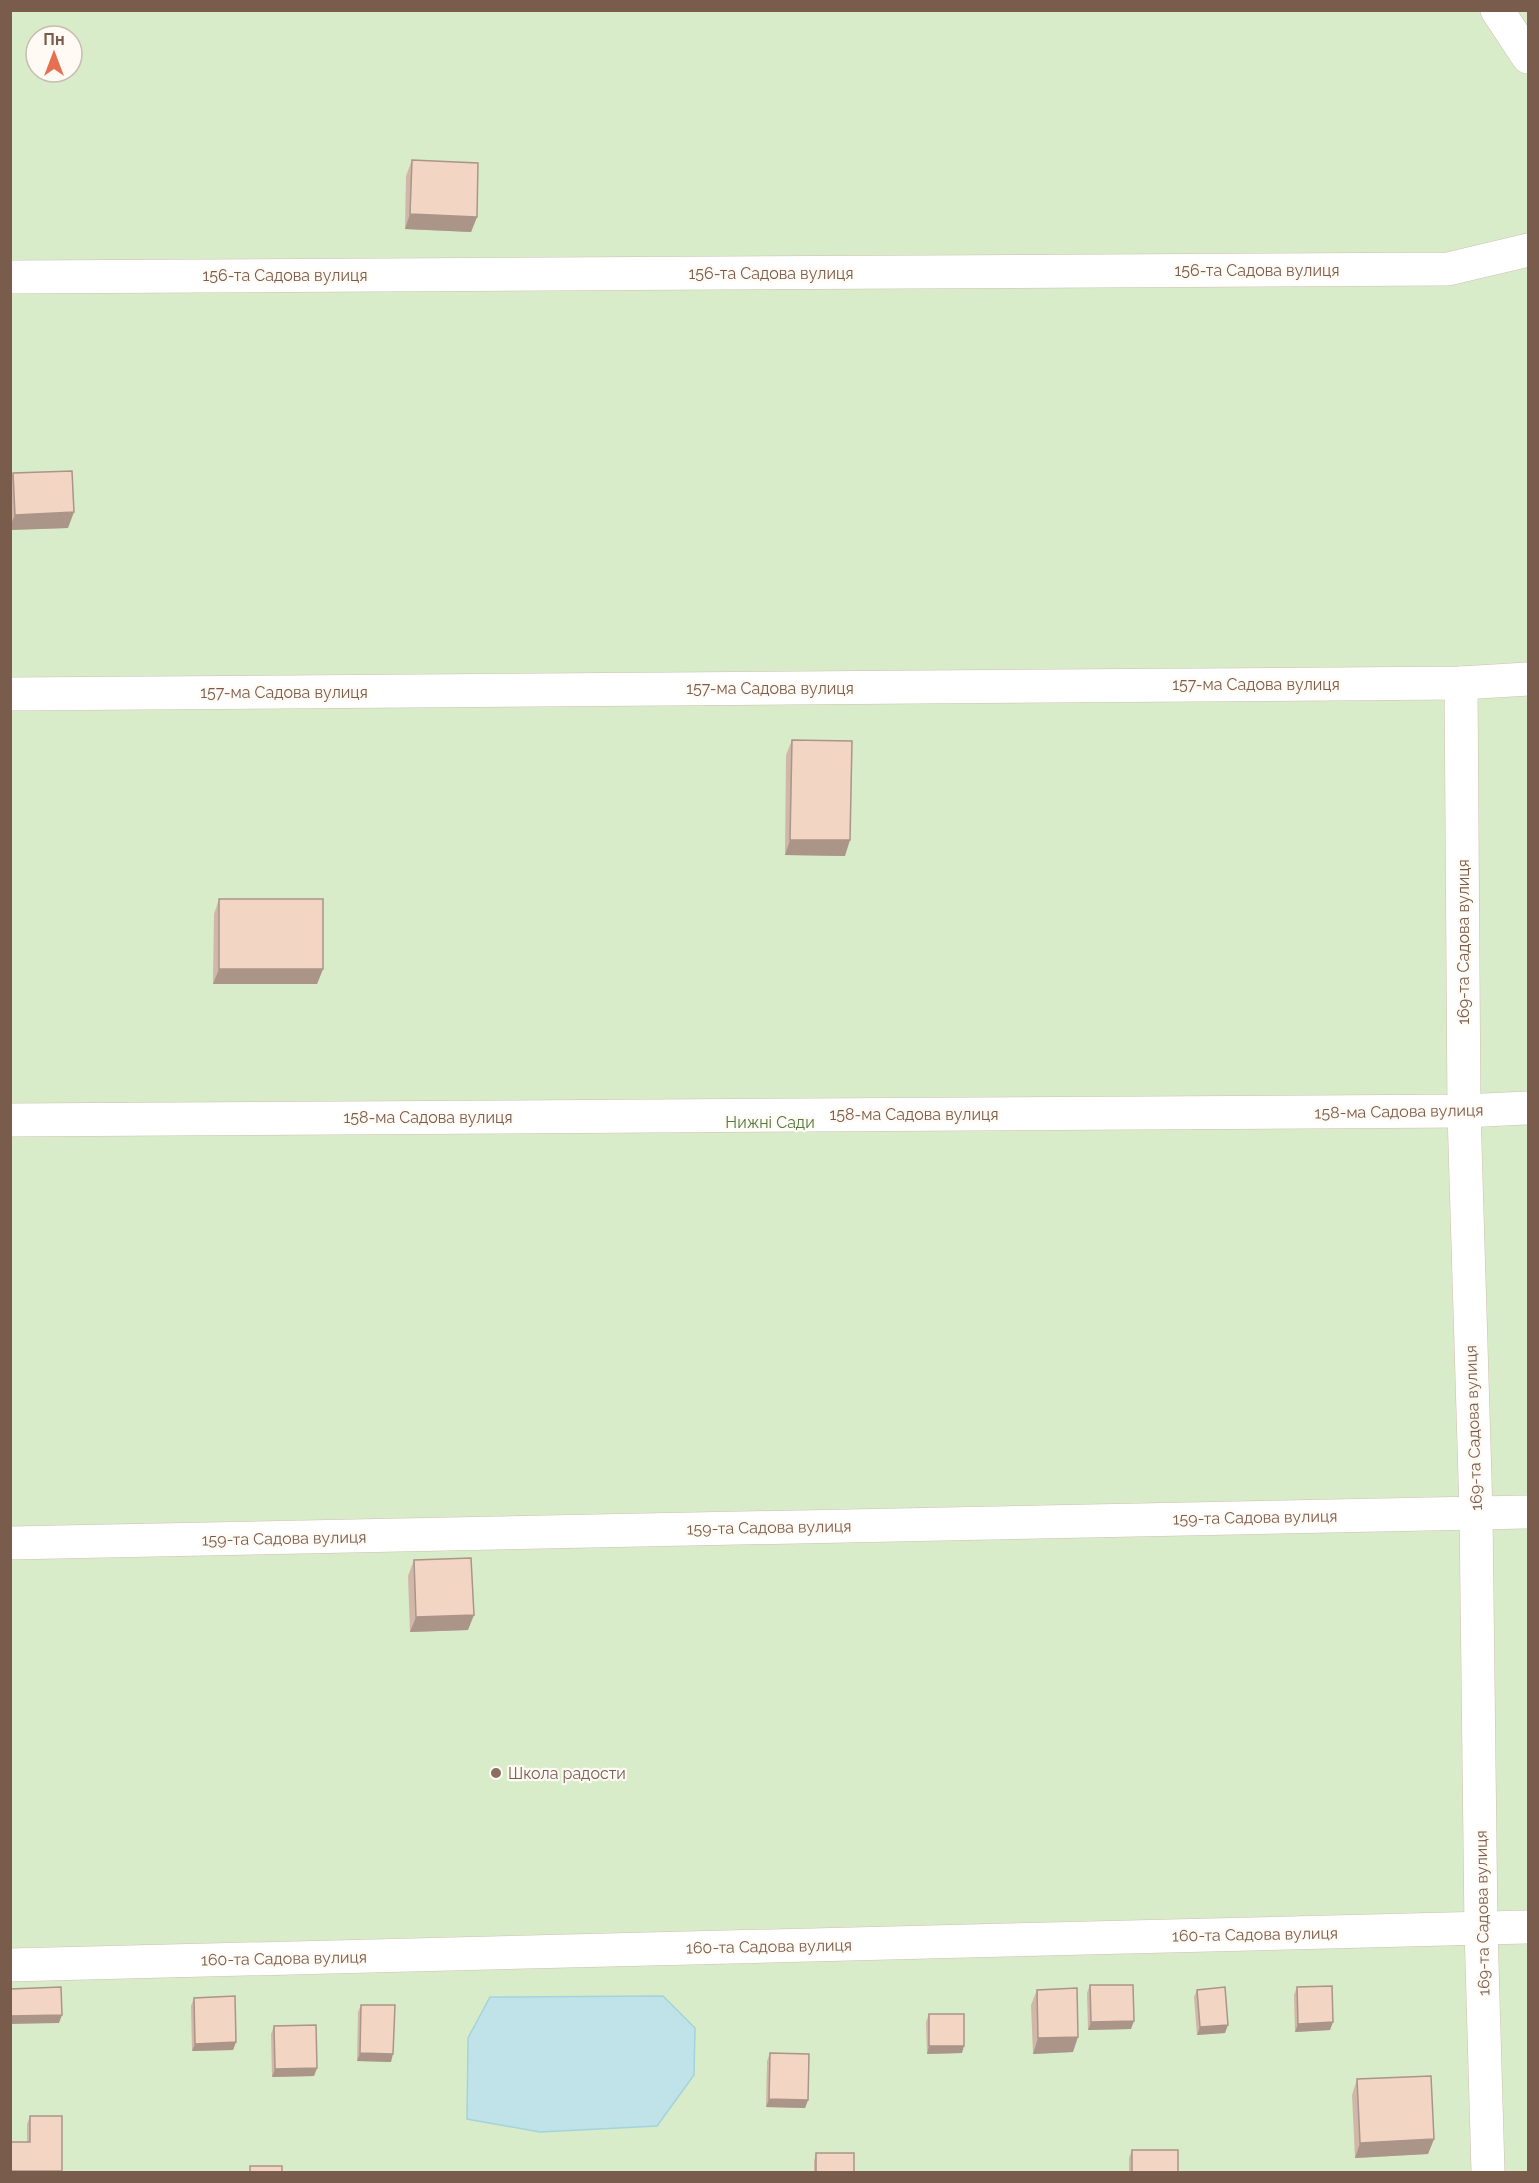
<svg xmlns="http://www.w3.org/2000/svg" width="1539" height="2183" viewBox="0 0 1539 2183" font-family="Raleway,sans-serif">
	<rect width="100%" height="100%" fill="#fdf6ec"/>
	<path fill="#d8ecc9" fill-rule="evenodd" d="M 11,11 L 1528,11 L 1528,2172 L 11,2172 ZM 36,36 L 72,36 L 72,72 L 36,72 Z"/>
	<path fill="#bfe3e8" stroke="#a5d3da" stroke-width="1.5" d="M 663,1996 L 695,2028 L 694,2075 L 657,2126 L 540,2132 L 467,2119 L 468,2038 L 490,1997 Z"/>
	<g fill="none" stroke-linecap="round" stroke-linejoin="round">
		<g stroke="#d1beb0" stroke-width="34">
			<g id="minor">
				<path d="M 1497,10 L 1528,57"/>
				<path d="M 10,277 L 1448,269 L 1528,250"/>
				<path d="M 1461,683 L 1464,1111 L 1476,1512 L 1481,1928 L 1488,2172"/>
				<path d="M 10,694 L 1461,683 L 1528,679"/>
				<path d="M 10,1120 L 1464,1111 L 1528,1108"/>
				<path d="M 10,1543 L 1528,1512"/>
				<path d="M 10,1965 L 1528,1927"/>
			</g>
		</g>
		<use href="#minor" stroke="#fff" stroke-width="33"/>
	</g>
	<g fill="#d1b7a8">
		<path d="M 412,160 L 477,217 L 471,232 L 405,229 L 406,176 Z"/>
		<path d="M 13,473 L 68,528 L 10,530 L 10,481 Z"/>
		<path d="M 792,740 L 845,856 L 785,855 L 786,755 Z"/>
		<path d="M 219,899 L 323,969 L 317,984 L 213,984 L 214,914 Z"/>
		<path d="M 414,1560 L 468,1630 L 410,1632 L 408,1576 Z"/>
		<path d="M 1090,1985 L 1131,2029 L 1088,2030 L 1087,1993 Z"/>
		<path d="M 1297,1987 L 1330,2030 L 1295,2032 L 1294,1995 Z"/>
		<path d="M 1037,1990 L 1073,2052 L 1033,2054 L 1031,2005 Z"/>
		<path d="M 1197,1990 L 1225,2033 L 1197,2035 L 1194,1997 Z"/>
		<path d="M 194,1998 L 236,2042 L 233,2050 L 192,2051 L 191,2006 Z"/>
		<path d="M 361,2005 L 391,2062 L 357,2061 L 358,2012 Z"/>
		<path d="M 929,2014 L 962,2053 L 927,2054 L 926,2022 Z"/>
		<path d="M 274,2026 L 317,2068 L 314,2076 L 272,2077 L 271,2034 Z"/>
		<path d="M 770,2053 L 808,2100 L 805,2108 L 766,2107 L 767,2061 Z"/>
		<path d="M 1357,2079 L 1434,2139 L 1428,2154 L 1355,2158 L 1352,2095 Z"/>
		<path d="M 30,2116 L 62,2171 L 61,2172 L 10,2172 L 27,2142 L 27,2124 Z"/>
		<path d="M 1132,2150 L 1178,2172 L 1129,2172 L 1129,2158 Z"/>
		<path d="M 816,2153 L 854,2172 L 814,2172 L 814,2161 Z"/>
	</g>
	<g fill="#aa9588">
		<path d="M 410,214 L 477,217 L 471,232 L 405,229 Z"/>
		<path d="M 74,512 L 68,528 L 10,530 L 10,526 L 15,515 Z"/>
		<path d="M 790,840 L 850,840 L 845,856 L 785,855 Z"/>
		<path d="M 219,969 L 323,969 L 317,984 L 213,984 Z"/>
		<path d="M 474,1615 L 468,1630 L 410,1632 L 416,1617 Z"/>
		<path d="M 62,2015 L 59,2023 L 10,2024 L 10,2016 Z"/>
		<path d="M 1134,2021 L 1131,2029 L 1088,2030 L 1091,2022 Z"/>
		<path d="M 1333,2022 L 1330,2030 L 1295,2032 L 1298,2024 Z"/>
		<path d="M 1228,2025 L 1225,2033 L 1197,2035 L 1200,2027 Z"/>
		<path d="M 1078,2037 L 1073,2052 L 1033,2054 L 1038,2038 Z"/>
		<path d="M 236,2042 L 233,2050 L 192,2051 L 195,2044 Z"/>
		<path d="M 929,2046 L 964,2046 L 962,2053 L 927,2054 Z"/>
		<path d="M 360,2053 L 393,2054 L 391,2062 L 357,2061 Z"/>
		<path d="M 317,2068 L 314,2076 L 272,2077 L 275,2069 Z"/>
		<path d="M 769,2099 L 808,2100 L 805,2108 L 766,2107 Z"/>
		<path d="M 1434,2139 L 1428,2154 L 1355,2158 L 1360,2143 Z"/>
		<path d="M 10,2171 L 62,2171 L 61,2172 L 10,2172 Z"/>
	</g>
	<g fill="#f3d5c3" stroke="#aa9588" stroke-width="1.5">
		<path d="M 412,160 L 478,163 L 477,217 L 410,214 Z"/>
		<path d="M 72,471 L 74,512 L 15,515 L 13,473 Z"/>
		<path d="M 792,740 L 852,741 L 850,840 L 790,840 Z"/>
		<rect x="219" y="899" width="104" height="70"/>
		<path d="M 471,1558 L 474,1615 L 416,1617 L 414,1560 Z"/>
		<path d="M 1090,1985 L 1133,1985 L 1134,2021 L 1091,2022 Z"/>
		<path d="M 1332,1986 L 1333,2022 L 1298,2024 L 1297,1987 Z"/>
		<path d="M 61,1987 L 62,2015 L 10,2016 L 10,1989 Z"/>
		<path d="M 1225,1987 L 1228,2025 L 1200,2027 L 1197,1990 Z"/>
		<path d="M 1077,1988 L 1078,2037 L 1038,2038 L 1037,1990 Z"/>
		<path d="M 235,1996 L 236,2042 L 195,2044 L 194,1998 Z"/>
		<path d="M 361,2005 L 395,2005 L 393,2054 L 360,2053 Z"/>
		<rect x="929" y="2014" width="35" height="32"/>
		<path d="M 316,2025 L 317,2068 L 275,2069 L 274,2026 Z"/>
		<path d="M 770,2053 L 809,2054 L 808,2100 L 769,2099 Z"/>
		<path d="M 1431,2076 L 1434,2139 L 1360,2143 L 1357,2079 Z"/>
		<path d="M 30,2116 L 62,2116 L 62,2171 L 10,2171 L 10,2142 L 30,2142 Z"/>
		<rect x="1132" y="2150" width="46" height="22"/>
		<rect x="816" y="2153" width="38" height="19"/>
		<rect x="250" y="2166" width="32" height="6"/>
	</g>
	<circle fill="#8d6e63" stroke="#fffaf3" stroke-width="2" cx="496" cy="1773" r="6"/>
	<g text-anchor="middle" stroke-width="4.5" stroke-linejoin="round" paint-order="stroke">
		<g font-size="16" fill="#7a5c4d" stroke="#fffaf3">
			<text x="1257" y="276">156-та Садова вулиця</text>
			<text x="771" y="279">156-та Садова вулиця</text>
			<text x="285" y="281">156-та Садова вулиця</text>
			<text x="1256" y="690">157-ма Садова вулиця</text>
			<text x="770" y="694">157-ма Садова вулиця</text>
			<text x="284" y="698">157-ма Садова вулиця</text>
			<text transform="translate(1463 942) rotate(-90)" y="6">169-та Садова вулиця</text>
			<text transform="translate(1399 1111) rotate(-1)" y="6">158-ма Садова вулиця</text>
			<text x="914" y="1120">158-ма Садова вулиця</text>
			<text x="428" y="1123">158-ма Садова вулиця</text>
			<text transform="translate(1473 1428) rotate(-92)" y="6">169-та Садова вулиця</text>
			<text transform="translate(1255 1517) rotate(-1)" y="6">159-та Садова вулиця</text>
			<text transform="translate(769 1527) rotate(-1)" y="6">159-та Садова вулиця</text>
			<text transform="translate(284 1538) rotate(-1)" y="6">159-та Садова вулиця</text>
			<text transform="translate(1482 1913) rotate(-91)" y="6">169-та Садова вулиця</text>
			<text transform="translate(1255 1934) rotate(-1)" y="6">160-та Садова вулиця</text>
			<text transform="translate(769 1946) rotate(-1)" y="6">160-та Садова вулиця</text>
			<text transform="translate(284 1958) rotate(-1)" y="6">160-та Садова вулиця</text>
		</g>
		<g font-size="16" fill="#537a41" stroke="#fffaf3">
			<text x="770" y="1128">Нижні Сади</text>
		</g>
		<g font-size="16" fill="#785e54" stroke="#fffaf3" text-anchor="start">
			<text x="508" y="1779">Школа радости</text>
		</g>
	</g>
	<rect width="1539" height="2183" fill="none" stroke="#7a5c4d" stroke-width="24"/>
	<g transform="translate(54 54)"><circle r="28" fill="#fffaf3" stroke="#cabbb1" stroke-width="1.5"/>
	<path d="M0-4.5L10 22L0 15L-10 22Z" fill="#e76f51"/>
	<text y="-9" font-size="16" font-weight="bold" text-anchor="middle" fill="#7a5c4d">Пн</text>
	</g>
</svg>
